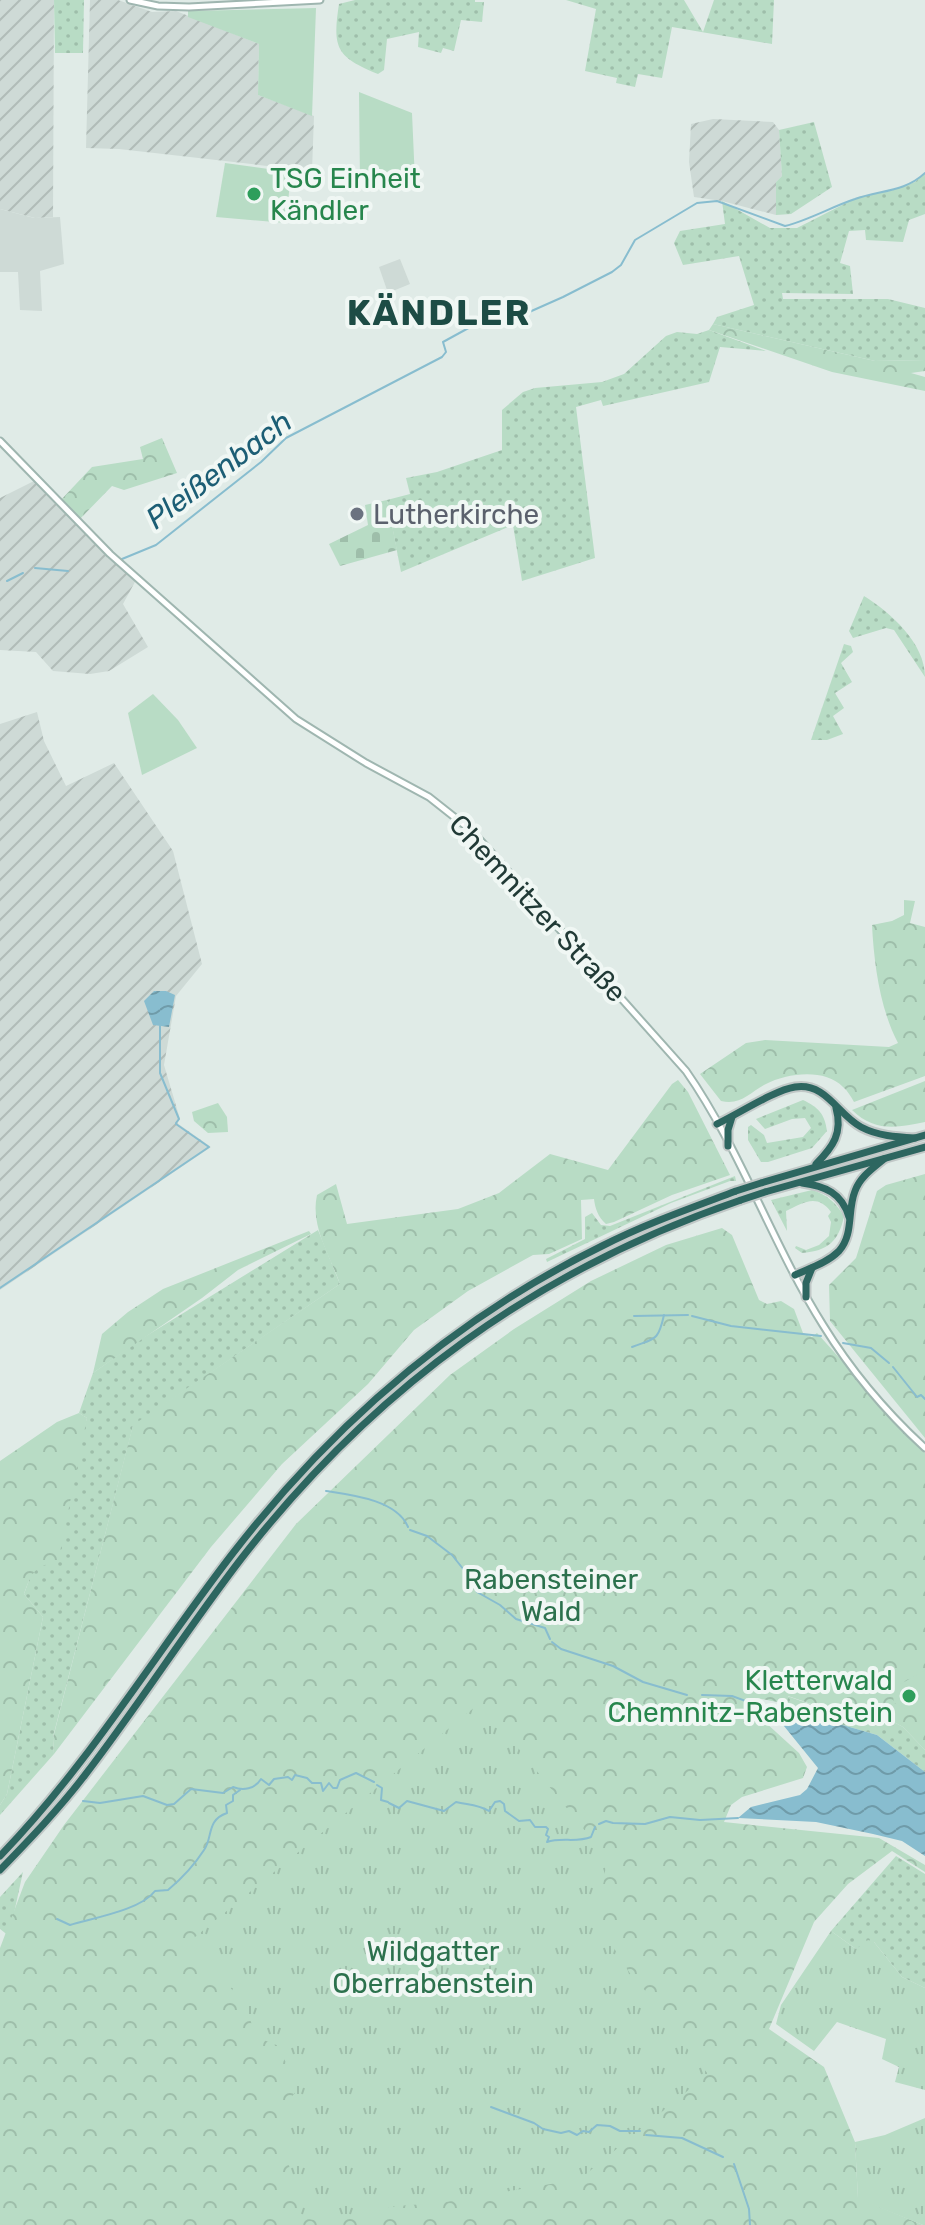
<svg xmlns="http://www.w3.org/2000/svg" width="925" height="2225" viewBox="0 0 925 2225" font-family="Rubik,sans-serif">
	<defs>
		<pattern id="industrial-furrows" width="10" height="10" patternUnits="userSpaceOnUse" patternTransform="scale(2)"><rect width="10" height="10" fill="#cedad6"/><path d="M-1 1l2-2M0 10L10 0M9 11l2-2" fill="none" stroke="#b1bcb8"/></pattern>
		<pattern id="grass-dots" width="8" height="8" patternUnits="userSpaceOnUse" patternTransform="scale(2)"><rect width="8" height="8" fill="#b8dcc5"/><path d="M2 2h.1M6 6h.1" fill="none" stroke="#9ebeaa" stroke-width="1.8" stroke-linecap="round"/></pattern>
		<pattern id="forest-crowns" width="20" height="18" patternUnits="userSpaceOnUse" patternTransform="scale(2)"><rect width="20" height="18" fill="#b8dcc5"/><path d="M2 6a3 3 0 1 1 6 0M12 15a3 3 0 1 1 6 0" fill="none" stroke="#9ebeaa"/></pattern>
		<pattern id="cemetery-stones" width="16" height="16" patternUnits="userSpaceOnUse" patternTransform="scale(2)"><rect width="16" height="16" fill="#b8dcc5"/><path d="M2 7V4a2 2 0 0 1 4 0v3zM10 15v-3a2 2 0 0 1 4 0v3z" fill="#9ebeaa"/></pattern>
		<pattern id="park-tufts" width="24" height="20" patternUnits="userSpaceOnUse" patternTransform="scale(2)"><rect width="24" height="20" fill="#b8dcc5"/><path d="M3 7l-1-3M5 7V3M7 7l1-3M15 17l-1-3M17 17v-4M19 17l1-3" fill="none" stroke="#9ebeaa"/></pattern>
		<pattern id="water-waves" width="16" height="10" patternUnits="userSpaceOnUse" patternTransform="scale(2)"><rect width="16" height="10" fill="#88bdcf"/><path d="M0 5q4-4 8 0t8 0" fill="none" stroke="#6f9ba9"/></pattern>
	</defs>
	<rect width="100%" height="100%" fill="#e0ebe7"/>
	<g fill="#cedad6">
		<path d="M 0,209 L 34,218 L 60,217 L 64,264 L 40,271 L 42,311 L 20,310 L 18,272 L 0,272 Z"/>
		<path d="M 400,259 L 410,284 L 388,293 L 379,267 Z"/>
	</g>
	<g fill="url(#industrial-furrows)">
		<path d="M 0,0 L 54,0 L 53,217 L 35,218 L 0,209 Z"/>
		<path d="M 90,0 L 118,0 L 152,12 L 176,11 L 259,44 L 258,95 L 314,116 L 312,171 L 119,149 L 86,148 Z"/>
		<path d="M 713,119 L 773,122 L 779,130 L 782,176 L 776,182 L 776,215 L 722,201 L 694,197 L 689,162 L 691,124 Z"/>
		<path d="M 34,481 L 107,557 L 136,580 L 123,604 L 148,647 L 109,671 L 90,674 L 53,671 L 36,652 L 0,650 L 0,498 Z"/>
		<path d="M 37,712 L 44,741 L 66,786 L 114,763 L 173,851 L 202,964 L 176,996 L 164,1065 L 180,1119 L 177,1123 L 211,1147 L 0,1290 L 0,724 Z"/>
	</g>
	<g fill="url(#grass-dots)">
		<path d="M 54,0 L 84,0 L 83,53 L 55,53 Z"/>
		<path d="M 355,0 L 475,0 L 475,2 L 484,2 L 482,22 L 461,20 L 454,51 L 443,48 L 441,53 L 418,47 L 419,32 L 387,39 L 384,70 L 378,74 C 337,57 332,49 339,4 Z"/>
		<path d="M 566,0 L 684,0 L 703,32 L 714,0 L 774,0 L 772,44 L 672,27 L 662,78 L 638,74 L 635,87 L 616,83 L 617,78 L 585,71 L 596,9 Z"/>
		<path d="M 814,122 L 832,187 L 791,214 L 776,215 L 776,182 L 782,176 L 779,130 Z"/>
		<path d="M 925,173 L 925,214 L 909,220 L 903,242 L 866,240 L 865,230 L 849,231 L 840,263 L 850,266 L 853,294 L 782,293 L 783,299 L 888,299 L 925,308 L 925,360 L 875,361 L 713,324 L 717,317 L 754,305 L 739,256 L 683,265 L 674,243 L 680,231 L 725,224 L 722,201 L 770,228 L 797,228 L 858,197 L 890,191 L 915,182 Z"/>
		<path d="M 709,330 L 766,351 L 720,347 L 709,382 L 603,406 L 601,400 L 576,407 L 595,558 L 522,581 L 513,525 L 401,572 L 387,500 L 410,494 L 406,478 L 437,472 L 502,450 L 502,410 L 523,392 L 535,388 L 602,382 L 624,374 L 666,336 L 677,332 L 697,334 Z"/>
		<path d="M 864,596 C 891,613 925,643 925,677 L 894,630 L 886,628 L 853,638 L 849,631 Z"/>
		<path d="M 844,644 L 851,646 L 853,652 L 841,663 L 852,682 L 835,693 L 844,708 L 833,716 L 843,734 L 827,740 L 811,740 Z"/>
		<path d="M 803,1100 C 818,1107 825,1114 827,1131 L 812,1148 L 768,1162 L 761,1162 L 748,1140 L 748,1127 L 751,1125 L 764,1135 L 767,1143 L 803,1137 L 811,1128 L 805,1118 L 792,1119 L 765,1129 L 756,1119 Z"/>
		<path d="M 735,1176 L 736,1181 L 730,1181 L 671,1203 L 547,1262 L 546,1259 L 585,1239 L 585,1217 L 592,1213 L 601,1225 L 610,1226 Z"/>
		<path d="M 812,1190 C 828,1195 835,1202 844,1216 C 839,1241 828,1251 802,1253 L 795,1248 L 796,1246 L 806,1250 L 819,1245 L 829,1236 L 831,1222 L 828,1216 L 831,1212 C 817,1193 803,1203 786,1211 L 787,1231 L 771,1200 Z"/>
		<path d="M 318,1230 L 340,1284 L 133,1426 L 53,1737 L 54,1754 L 0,1815 L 0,1805 L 7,1794 L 43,1617 L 24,1594 L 32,1572 L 43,1564 L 87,1418 L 79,1413 L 93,1373 L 138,1341 Z"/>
		<path d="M 787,1696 L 847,1717 L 879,1714 L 903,1727 L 925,1750 L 925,1772 L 877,1735 L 812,1716 L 788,1713 Z"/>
		<path d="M 896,1856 L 925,1874 L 925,1988 L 902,1977 L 874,1942 L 856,1949 L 831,1931 Z"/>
		<path d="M 23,1872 L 9,1936 L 0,1929 L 0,1897 Z"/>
	</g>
	<g fill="url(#forest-crowns)">
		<path d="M 713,324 L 875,361 L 925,360 L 925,371 L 911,373 L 925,377 L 925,391 L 832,372 L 709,330 Z"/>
		<path d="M 162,438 L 177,473 L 124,490 L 112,486 L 78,521 L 59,502 L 92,467 L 143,459 L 140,447 Z"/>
		<path d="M 904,900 L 915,901 L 910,923 L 925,927 L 925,1076 L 854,1102 C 851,1097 848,1091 843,1087 C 825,1068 787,1073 766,1084 C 750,1092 741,1106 721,1101 L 700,1074 L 746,1043 L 765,1040 L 889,1047 L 898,1043 C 880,1009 874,964 872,925 L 892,921 L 904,915 Z"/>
		<path d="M 678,1080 L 688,1092 L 730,1175 L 672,1195 L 614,1222 L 606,1224 C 598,1217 595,1208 594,1199 L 581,1200 L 582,1239 L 549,1254 L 533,1255 L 468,1291 L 414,1330 L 368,1384 L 282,1464 L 211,1547 L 54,1754 L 53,1738 L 133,1425 L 340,1284 C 330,1256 310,1226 317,1195 L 336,1184 L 347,1224 L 458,1209 L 499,1193 L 550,1154 L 608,1170 L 672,1084 Z"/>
		<path d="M 925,1081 L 925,1122 C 897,1128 874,1132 852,1110 Z"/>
		<path d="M 218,1103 L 227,1117 L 228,1132 L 208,1133 L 194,1121 L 192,1112 Z"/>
		<path d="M 925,1174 L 925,1438 L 830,1321 L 829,1285 L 856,1258 L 877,1191 L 886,1185 Z"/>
		<path d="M 722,1228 L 732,1235 L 759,1300 L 767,1304 L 781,1301 L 794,1309 L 803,1333 L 812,1337 L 817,1333 L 925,1453 L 925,1750 L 903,1727 L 879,1714 L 846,1716 L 788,1696 L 787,1704 L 757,1698 L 753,1702 L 754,1712 L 799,1753 L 807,1767 L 803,1778 L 742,1797 L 731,1805 L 724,1822 L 879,1838 L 925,1865 L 925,1872 L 892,1851 L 848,1884 L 814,1922 L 769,2029 L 824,2067 L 855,2142 L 858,2198 L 923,2225 L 0,2225 L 0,1948 L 25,1882 L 64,1825 L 296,1524 L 450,1375 L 514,1329 L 591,1281 L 666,1245 Z"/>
		<path d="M 309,1231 L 311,1234 L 238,1270 L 202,1298 L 93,1373 L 102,1334 L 128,1312 L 163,1289 Z"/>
		<path d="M 79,1413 L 87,1418 L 58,1562 C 34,1566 32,1572 24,1594 L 43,1617 L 7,1794 L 0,1805 L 0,1461 L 57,1422 Z"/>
	</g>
	<path fill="url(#cemetery-stones)" d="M 387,500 L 397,550 L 340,566 L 329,544 L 368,525 L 365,505 Z"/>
	<g fill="url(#park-tufts)">
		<path d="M 481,1702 L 607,1858 L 599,1912 L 603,1931 L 631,1975 L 670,2018 L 685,2046 L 708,2074 L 580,2179 L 440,2203 L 396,2206 L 321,2221 L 302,2218 L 282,2137 L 284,2107 L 297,2090 L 279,2046 L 256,2037 L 245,2004 L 189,1942 Z"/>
		<path d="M 831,1931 L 856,1949 L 868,1940 L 874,1942 L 902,1977 L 925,1988 L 925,2090 L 895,2082 L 899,2067 L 882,2059 L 886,2039 L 837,2022 L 814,2051 L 776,2024 L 781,2005 Z"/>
		<path d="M 925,2118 L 925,2225 L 923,2225 L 858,2199 L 855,2142 L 885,2135 Z"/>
	</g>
	<g fill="#b8dcc5">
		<path d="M 316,8 L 312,116 L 258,95 L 259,44 L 188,17 L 188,11 Z"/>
		<path d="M 359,92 L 412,113 L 415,181 L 371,188 L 370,182 L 360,182 Z"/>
		<path d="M 225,163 L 291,172 L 286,223 L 216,217 Z"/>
		<path d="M 153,694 L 178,720 L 197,748 L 142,775 L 128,713 Z"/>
		<path d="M 925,1670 L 925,1718 L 894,1703 L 892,1689 Z"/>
	</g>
	<g fill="url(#water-waves)">
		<path d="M 154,991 L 166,991 L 175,995 L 169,1027 L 153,1025 L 144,1001 Z"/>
		<path d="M 771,1710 L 812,1716 L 877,1735 L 925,1772 L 925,1856 L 902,1841 L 873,1834 L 816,1822 L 738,1818 L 751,1807 L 800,1795 L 807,1789 L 818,1768 Z"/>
	</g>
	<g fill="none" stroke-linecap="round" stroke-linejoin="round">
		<g stroke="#88bdcf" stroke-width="2">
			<path d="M 122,559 L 156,545 L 261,462 L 286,438 L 442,357 L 446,352 L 443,342 L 474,325 L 509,321 L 563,297 L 612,272 L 621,265 L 635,240 L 697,203 L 717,201 L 785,226 C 809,220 831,207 855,199 C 880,190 905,192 925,173"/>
			<path d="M 35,568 L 68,571"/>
			<path d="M 7,581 L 23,573"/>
			<path d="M 160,1026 L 160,1073 L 179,1119 L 176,1123"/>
			<path d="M 0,1288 L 209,1147 L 176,1124"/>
			<path d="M 634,1316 L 688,1315"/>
			<path d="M 692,1316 L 731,1326 L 821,1336"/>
			<path d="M 843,1343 L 871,1348 L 889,1363"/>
			<path d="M 632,1347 C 655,1338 658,1342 664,1315"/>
			<path d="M 893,1367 L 917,1397 L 921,1395 L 925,1399"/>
			<path d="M 326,1491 C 352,1495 397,1500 408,1527"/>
			<path d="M 410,1530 L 427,1536 L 452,1555 L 468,1575 L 477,1592 L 500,1605 L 516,1619 L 545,1628 L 550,1639"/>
			<path d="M 552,1642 L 561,1649 L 613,1666 L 643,1682 L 687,1695"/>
			<path d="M 702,1695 L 732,1696 L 770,1710"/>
			<path d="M 377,1785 L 382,1788 L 381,1800 L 388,1802"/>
			<path d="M 83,1801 L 100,1803 L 143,1796 L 167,1805 L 174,1804 L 191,1789 L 223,1793 L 233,1787 C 243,1791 255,1789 261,1779 L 269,1785 L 274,1779 L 288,1777 L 292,1780 L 295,1775 L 307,1778 L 312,1783 L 321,1783 L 323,1791 L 329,1783 L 333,1788 L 337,1788 L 340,1780 L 356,1773 L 374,1782"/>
			<path d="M 389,1803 L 399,1808 L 407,1801 L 444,1811 L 456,1802 C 468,1805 477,1804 489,1811 L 495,1802 L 500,1801 L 504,1804 L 505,1811 L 519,1821 L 530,1820 L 535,1827 L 546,1827 L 548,1829 L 546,1835 L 549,1837 L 547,1842 C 561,1837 577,1843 591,1837 L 595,1827"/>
			<path d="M 599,1824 L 606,1821 L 613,1823 L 645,1824 L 670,1817 L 700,1820 L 738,1818"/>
			<path d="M 57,1919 L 70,1925 C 93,1918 141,1910 155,1891 L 168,1890 C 180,1880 195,1864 204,1850 C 213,1838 206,1820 227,1813 L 226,1805 L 233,1801 L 233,1795 L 240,1790"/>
			<path d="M 491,2107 L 534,2123 L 543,2129 L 561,2133 L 569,2131 L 577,2135 L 583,2131 L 589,2132 L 597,2125 L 610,2126 L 620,2131 L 640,2131"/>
			<path d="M 646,2135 L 682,2138 L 723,2157"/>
			<path d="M 734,2164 L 749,2209 L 750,2225"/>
		</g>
		<g stroke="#9fb6b0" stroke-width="9">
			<g id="secondary">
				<path d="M 130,0 L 158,6 L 189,7 L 320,0"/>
				<path d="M 0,441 L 110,554 L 296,719 L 366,763 L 429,797 L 472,831 L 686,1071 C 741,1150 772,1244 823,1325 C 850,1369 887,1413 925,1448"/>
			</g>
		</g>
		<g stroke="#c1c8c7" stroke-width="11">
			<g id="highway">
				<path d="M 717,1124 C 738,1114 775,1090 795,1087 C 826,1082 838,1115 861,1127 C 878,1136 896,1137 915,1138"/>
				<path d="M 728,1146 L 728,1130 L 732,1117"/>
				<path d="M 816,1164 C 833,1147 843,1133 836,1108"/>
				<path d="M 761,1183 L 925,1135"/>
				<path d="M 802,1183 C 825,1186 842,1193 849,1217"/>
				<path d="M 765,1192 L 925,1147"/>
				<path d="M 795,1275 C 810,1268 827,1263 839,1251 C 854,1234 847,1211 855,1191 C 860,1177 872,1169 884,1159"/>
				<path d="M 806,1297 L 806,1283 L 812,1268"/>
				<path d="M 0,1856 C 89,1764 155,1654 233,1553 C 333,1424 455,1318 602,1246 C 645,1224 691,1208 736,1191"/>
				<path d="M 0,1870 C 29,1840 59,1809 85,1775 C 139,1705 187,1629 241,1559 C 374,1388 536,1270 741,1200"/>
			</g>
		</g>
		<use href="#secondary" stroke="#fff" stroke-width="5"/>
		<use href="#highway" stroke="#2d6660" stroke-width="7"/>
		<g stroke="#c1c8c7" stroke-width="11" stroke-linecap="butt">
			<g id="highway-bridge">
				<path d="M 736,1191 L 761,1183"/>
				<path d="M 741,1200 L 765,1192"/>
			</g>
		</g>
		<use href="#highway-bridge" stroke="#2d6660" stroke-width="7"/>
	</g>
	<g fill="#2e9e5b" stroke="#f0f7f4" stroke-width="3">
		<circle cx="254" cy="194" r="8"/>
		<circle cx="909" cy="1696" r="8"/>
	</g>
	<circle fill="#6b7280" stroke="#f0f7f4" stroke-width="3" cx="357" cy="514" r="8"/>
	<g text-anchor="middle" stroke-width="8" stroke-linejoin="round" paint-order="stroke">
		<g font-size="28" fill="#27864d" stroke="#f0f7f4" text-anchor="start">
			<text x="270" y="188">TSG Einheit<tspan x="270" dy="32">Kändler</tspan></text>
			<text x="893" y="1690" text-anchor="end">Kletterwald<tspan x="893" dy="32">Chemnitz-Rabenstein</tspan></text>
		</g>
		<g font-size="28" fill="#5b616d" stroke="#f0f7f4" text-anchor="start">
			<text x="373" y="524">Lutherkirche</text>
		</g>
		<g font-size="28" fill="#213a36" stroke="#f0f7f4">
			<text transform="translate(538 908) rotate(47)" y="10">Chemnitzer Straße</text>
		</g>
		<g font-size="28" fill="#2c714d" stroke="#f0f7f4">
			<text x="551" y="1589">Rabensteiner<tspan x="551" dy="32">Wald</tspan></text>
			<text x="433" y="1961">Wildgatter<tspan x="433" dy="32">Oberrabenstein</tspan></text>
		</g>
		<g font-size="30" font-style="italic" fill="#1c5e75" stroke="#f0f7f4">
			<text transform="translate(219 470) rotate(-37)" y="10">Pleißenbach</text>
		</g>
		<g font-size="36" font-weight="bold" letter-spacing="2" fill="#1d4c45" stroke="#f0f7f4">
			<text x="439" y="325">KÄNDLER</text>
		</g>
	</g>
</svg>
